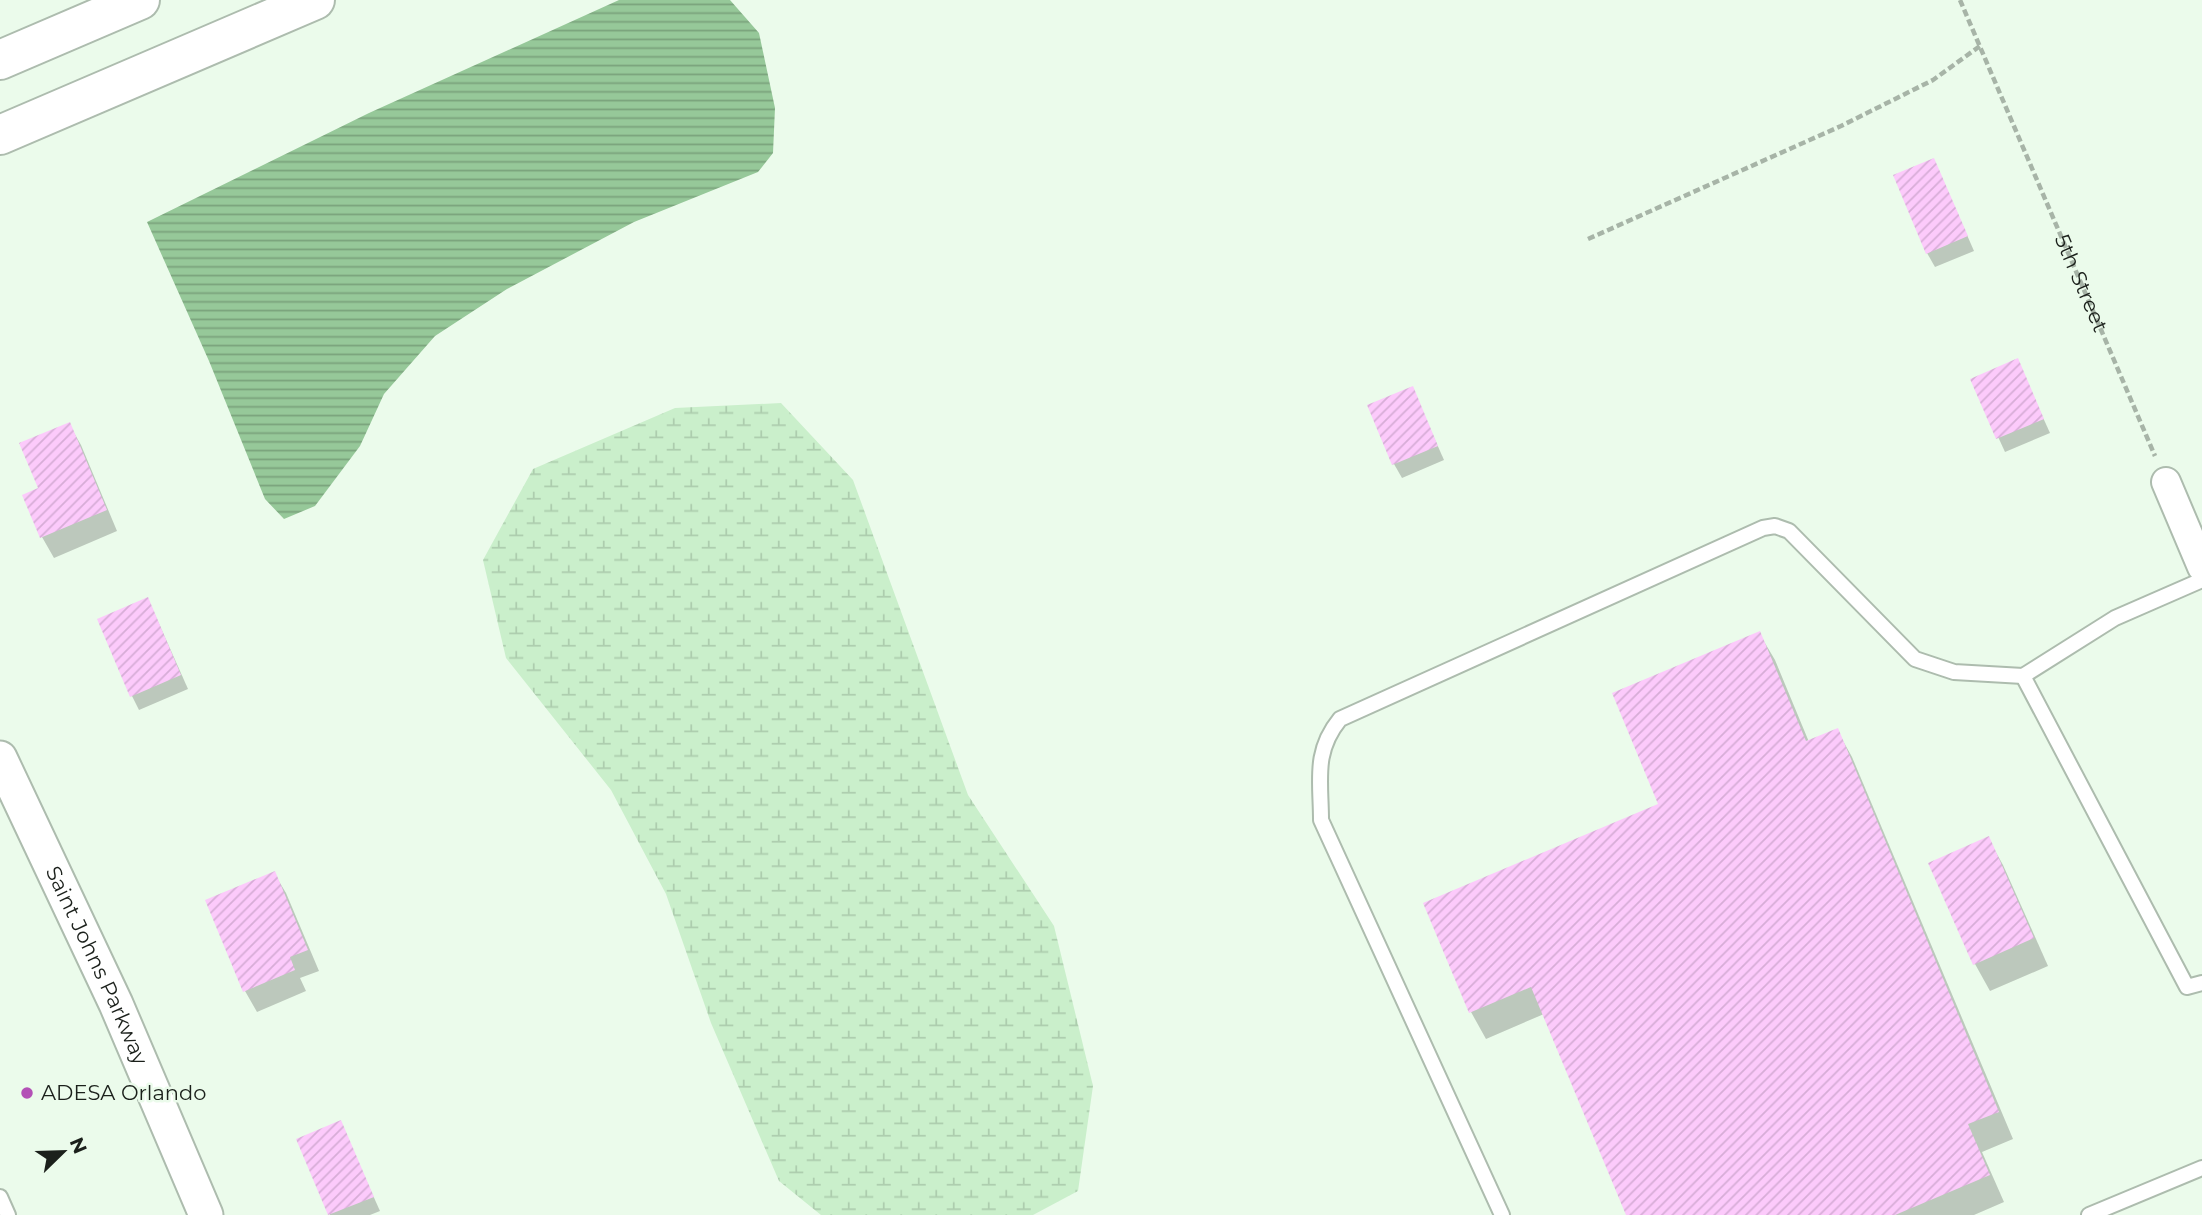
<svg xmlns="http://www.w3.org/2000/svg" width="2202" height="1215" viewBox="0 0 2202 1215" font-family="Montserrat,sans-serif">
	<defs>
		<pattern id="wetland-marsh" width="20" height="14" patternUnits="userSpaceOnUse" patternTransform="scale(1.75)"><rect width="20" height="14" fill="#caefcb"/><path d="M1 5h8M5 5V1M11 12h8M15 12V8" fill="none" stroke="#adcdae"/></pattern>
		<pattern id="water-rules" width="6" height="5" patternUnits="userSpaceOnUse" patternTransform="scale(1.75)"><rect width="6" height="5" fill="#96c899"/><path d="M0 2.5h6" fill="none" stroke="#7aa27c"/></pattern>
		<pattern id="building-hatch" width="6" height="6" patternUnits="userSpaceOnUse" patternTransform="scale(1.75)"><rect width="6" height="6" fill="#fccafb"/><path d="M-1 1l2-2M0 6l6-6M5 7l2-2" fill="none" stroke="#d7add7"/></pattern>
	</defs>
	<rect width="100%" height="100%" fill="#ebfbeb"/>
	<path fill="url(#wetland-marsh)" d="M 781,403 L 853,480 L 968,795 L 1054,926 L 1093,1086 L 1078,1191 L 1033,1215 L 821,1215 L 779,1181 L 711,1023 L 666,894 L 611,790 L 506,658 L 483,560 L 533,469 L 675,408 Z"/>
	<path fill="url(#water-rules)" d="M 619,0 L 730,0 L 759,33 L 775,108 L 773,153 L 758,172 L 634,222 L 507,289 L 435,336 L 384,394 L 360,446 L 315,506 L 284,519 L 265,499 L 209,361 L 147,222 L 369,113 Z"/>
	<g fill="#0003">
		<path d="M 1934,160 L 1974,251 L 1935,267 L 1927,253 Z"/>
		<path d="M 2017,360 L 2050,433 L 2005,452 L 1972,380 Z"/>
		<path d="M 1412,388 L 1444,460 L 1402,478 L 1394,464 Z"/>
		<path d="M 69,424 L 81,445 L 117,531 L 54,558 L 42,537 L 24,496 L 40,489 Z"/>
		<path d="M 148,599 L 188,689 L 139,710 L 132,696 Z"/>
		<path d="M 1759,633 L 1775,660 L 1809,742 L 1837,730 L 1852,757 L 2013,1139 L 1982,1152 L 2004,1202 L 1974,1215 L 1628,1215 L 1544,1014 L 1486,1039 L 1471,1012 L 1660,805 Z"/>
		<path d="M 1988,838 L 2003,865 L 2048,966 L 1990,991 L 1975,964 L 1931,864 Z"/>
		<path d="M 274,873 L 286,893 L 319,971 L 300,978 L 306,991 L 257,1012 L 245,991 Z"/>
		<path d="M 340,1122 L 380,1211 L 370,1215 L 330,1215 L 298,1140 Z"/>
	</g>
	<g fill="url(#building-hatch)">
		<path d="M 1934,158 L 1968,236 L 1926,254 L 1893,175 Z"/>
		<path d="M 2018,358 L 2044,419 L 1996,439 L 1970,379 Z"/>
		<path d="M 1413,386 L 1438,446 L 1392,465 L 1367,405 Z"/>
		<path d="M 70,422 L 107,510 L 40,538 L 22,495 L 38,488 L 19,443 Z"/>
		<path d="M 148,597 L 181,675 L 130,697 L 97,619 Z"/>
		<path d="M 1760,631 L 1806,741 L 1838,728 L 1999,1112 L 1968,1124 L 1990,1175 L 1895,1215 L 1626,1215 L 1531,987 L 1469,1013 L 1423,903 L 1658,804 L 1612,693 Z"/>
		<path d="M 1989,836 L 2034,938 L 1973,965 L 1928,863 Z"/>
		<path d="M 275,871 L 308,950 L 290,957 L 295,970 L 243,992 L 205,900 Z"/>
		<path d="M 341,1120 L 374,1197 L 328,1215 L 296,1139 Z"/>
	</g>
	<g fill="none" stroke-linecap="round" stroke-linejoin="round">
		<g stroke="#adbcae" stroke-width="18">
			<g id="service">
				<path d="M 2202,580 L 2115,618 L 2023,676 L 2187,987 L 2202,983"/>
				<path d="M 0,1197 L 8,1215"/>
				<path d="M 1502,1215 L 1321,820 C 1321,781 1313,752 1340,719 L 1763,528 L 1775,526 L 1789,531 L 1915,659 L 1954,672 L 2023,676"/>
				<path d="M 2089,1215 L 2202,1168"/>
			</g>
		</g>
		<g stroke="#adbcae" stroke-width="32">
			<path id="minor" d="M 2166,482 L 2202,567"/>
		</g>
		<g stroke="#adbcae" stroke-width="37">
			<g id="tertiary">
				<path id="s2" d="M 0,758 L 116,1004 L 206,1215"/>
			</g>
		</g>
		<g stroke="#adbcae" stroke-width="42">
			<g id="secondary">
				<path d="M 0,60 L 140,0"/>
				<path d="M 0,135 L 315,0"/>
			</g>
		</g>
		<g stroke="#a7b4a7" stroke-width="4.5" stroke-dasharray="7 3.5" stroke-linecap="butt">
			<path id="s1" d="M 1960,0 L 2155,456"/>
			<path d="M 1588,239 L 1841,126 L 1933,80 L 1980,46"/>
		</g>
		<use href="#service" stroke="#fff" stroke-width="14"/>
		<use href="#minor" stroke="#fff" stroke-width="28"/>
		<use href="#tertiary" stroke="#fff" stroke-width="33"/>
		<use href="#secondary" stroke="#fff" stroke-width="38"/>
	</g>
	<circle fill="#b350b6" stroke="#ebfbeb" stroke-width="2.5" cx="27" cy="1093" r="7"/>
	<g text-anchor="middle" stroke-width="5" stroke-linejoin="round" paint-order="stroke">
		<g font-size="21" fill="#1b201b" stroke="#ebfbeb">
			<text dy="7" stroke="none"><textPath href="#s1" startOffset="308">5th Street</textPath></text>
			<text dy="7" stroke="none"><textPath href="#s2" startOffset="229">Saint Johns Parkway</textPath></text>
		</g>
		<g font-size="21" fill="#1b201b" stroke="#ebfbeb" text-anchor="start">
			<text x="41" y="1100">ADESA Orlando</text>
		</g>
	</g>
	<g transform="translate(63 1152) rotate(67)" stroke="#ebfbeb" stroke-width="5" paint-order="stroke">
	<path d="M0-5L12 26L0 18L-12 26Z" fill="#1b201b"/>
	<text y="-10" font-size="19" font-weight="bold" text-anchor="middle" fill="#1b201b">N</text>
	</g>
</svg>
